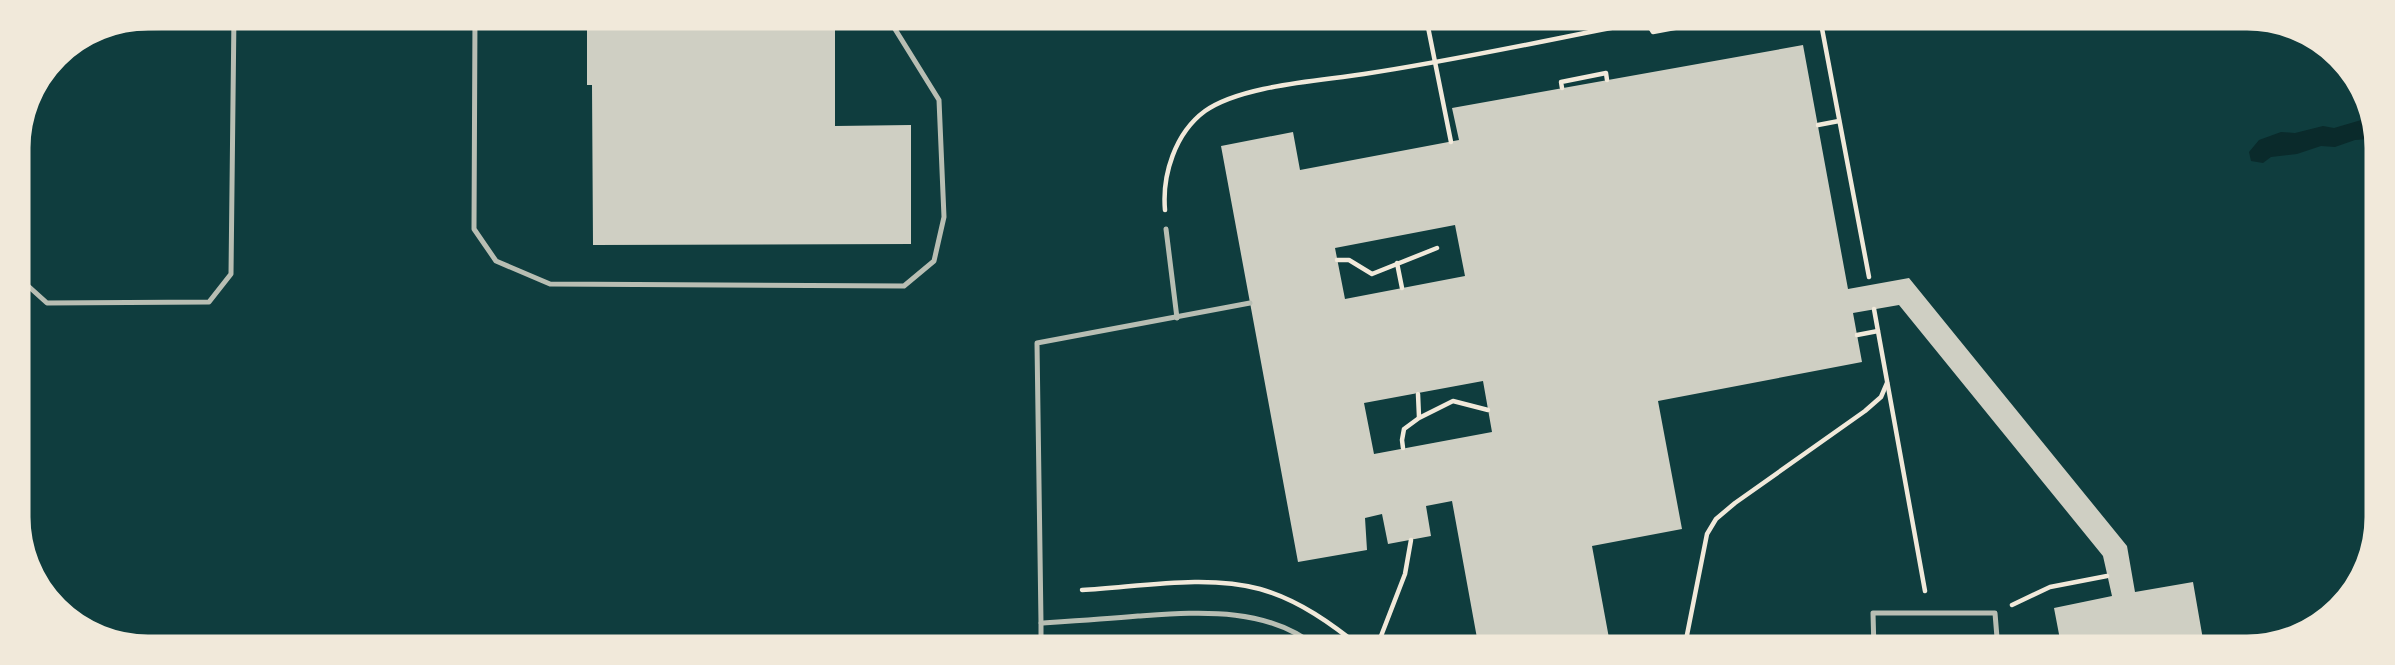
<svg xmlns="http://www.w3.org/2000/svg" width="2395" height="665" viewBox="0 0 2395 665" font-family="'Archivo Narrow',sans-serif">
	<rect width="100%" height="100%" fill="#0f3d3e"/>
	<path fill="#0a2a2b" d="M 2368,118 L 2374,124 L 2378,122 L 2378,137 L 2371,139 L 2355,140 L 2335,147 L 2321,146 L 2297,154 L 2271,157 L 2263,163 L 2251,161 L 2249,152 L 2259,140 L 2281,132 L 2295,133 L 2323,126 L 2334,128 Z"/>
	<g fill="#cfcfc3" fill-rule="evenodd">
		<path d="M 587,15 L 835,15 L 835,126 L 911,125 L 911,244 L 593,245 L 592,85 L 587,85 Z"/>
		<path d="M 1803,45 L 1848,289 L 1909,278 L 2127,546 L 2135,592 L 2193,582 L 2205,651 L 2062,650 L 2054,608 L 2112,596 L 2103,556 L 1899,305 L 1853,313 L 1862,362 L 1658,401 L 1682,529 L 1592,546 L 1611,649 L 1479,649 L 1452,501 L 1426,506 L 1431,536 L 1388,544 L 1382,514 L 1365,518 L 1367,550 L 1298,562 L 1221,146 L 1293,132 L 1300,170 L 1459,140 L 1452,108 ZM 1455,225 L 1465,276 L 1345,299 L 1335,248 ZM 1483,381 L 1492,432 L 1374,454 L 1364,403 Z"/>
	</g>
	<g fill="none" stroke-linecap="round" stroke-linejoin="round">
		<g stroke="#f1e9da" stroke-width="4.5">
			<path d="M 1426,17 L 1451,142"/>
			<path d="M 1820,18 L 1869,277"/>
			<path d="M 1193,20 L 1216,16"/>
			<path d="M 1562,88 L 1561,82 L 1606,73 L 1607,80"/>
			<path d="M 1818,125 L 1839,121"/>
			<path d="M 1165,210 C 1162,175 1175,133 1205,111 C 1242,85 1320,81 1364,74 C 1458,60 1552,39 1646,21 L 1653,32 L 1733,17"/>
			<path d="M 1337,260 L 1349,260 L 1372,274 L 1437,248"/>
			<path d="M 1397,263 L 1402,288"/>
			<path d="M 1874,309 L 1925,591"/>
			<path d="M 1857,335 L 1878,331"/>
			<path d="M 1418,394 L 1419,417"/>
			<path d="M 1403,448 L 1402,440 L 1404,429 L 1419,418 L 1453,401 L 1488,410"/>
			<path d="M 1082,590 C 1138,587 1206,574 1260,589 C 1299,600 1332,624 1363,649"/>
			<path d="M 2012,605 L 2050,587 L 2107,576"/>
			<path d="M 1376,649 L 1405,574 L 1411,540"/>
			<path d="M 1684,650 L 1707,534 L 1716,519 L 1735,503 L 1865,411 L 1881,397 L 1887,383"/>
		</g>
		<g stroke="#b8beb3" stroke-width="5">
			<path d="M 475,15 L 474,229 L 496,261 L 550,284 L 904,286 L 934,261 L 944,217 L 939,100 L 890,21 L 889,16"/>
			<path d="M 90,29 L 234,26"/>
			<path d="M 23,122 L 27,285 L 47,303 L 209,302 L 231,274 L 234,14"/>
			<path d="M 1166,229 L 1177,318"/>
			<path d="M 1041,623 L 1037,343 L 1250,303"/>
			<path d="M 1041,648 L 1041,623 C 1073,621 1106,619 1138,616 C 1199,612 1269,606 1319,649"/>
			<path d="M 1874,650 L 1873,613 L 1995,613 L 1998,650"/>
		</g>
	</g>
	<path d="M0 0H2395V665H0ZM148 26H2247A122 122 0 0 1 2369 148V517A122 122 0 0 1 2247 639H148A122 122 0 0 1 26 517V148A122 122 0 0 1 148 26Z" fill="#f1e9da" fill-rule="evenodd"/>
	<path fill="none" stroke="#f1e9da" stroke-width="9" d="M148 26H2247A122 122 0 0 1 2369 148V517A122 122 0 0 1 2247 639H148A122 122 0 0 1 26 517V148A122 122 0 0 1 148 26Z"/>
</svg>
